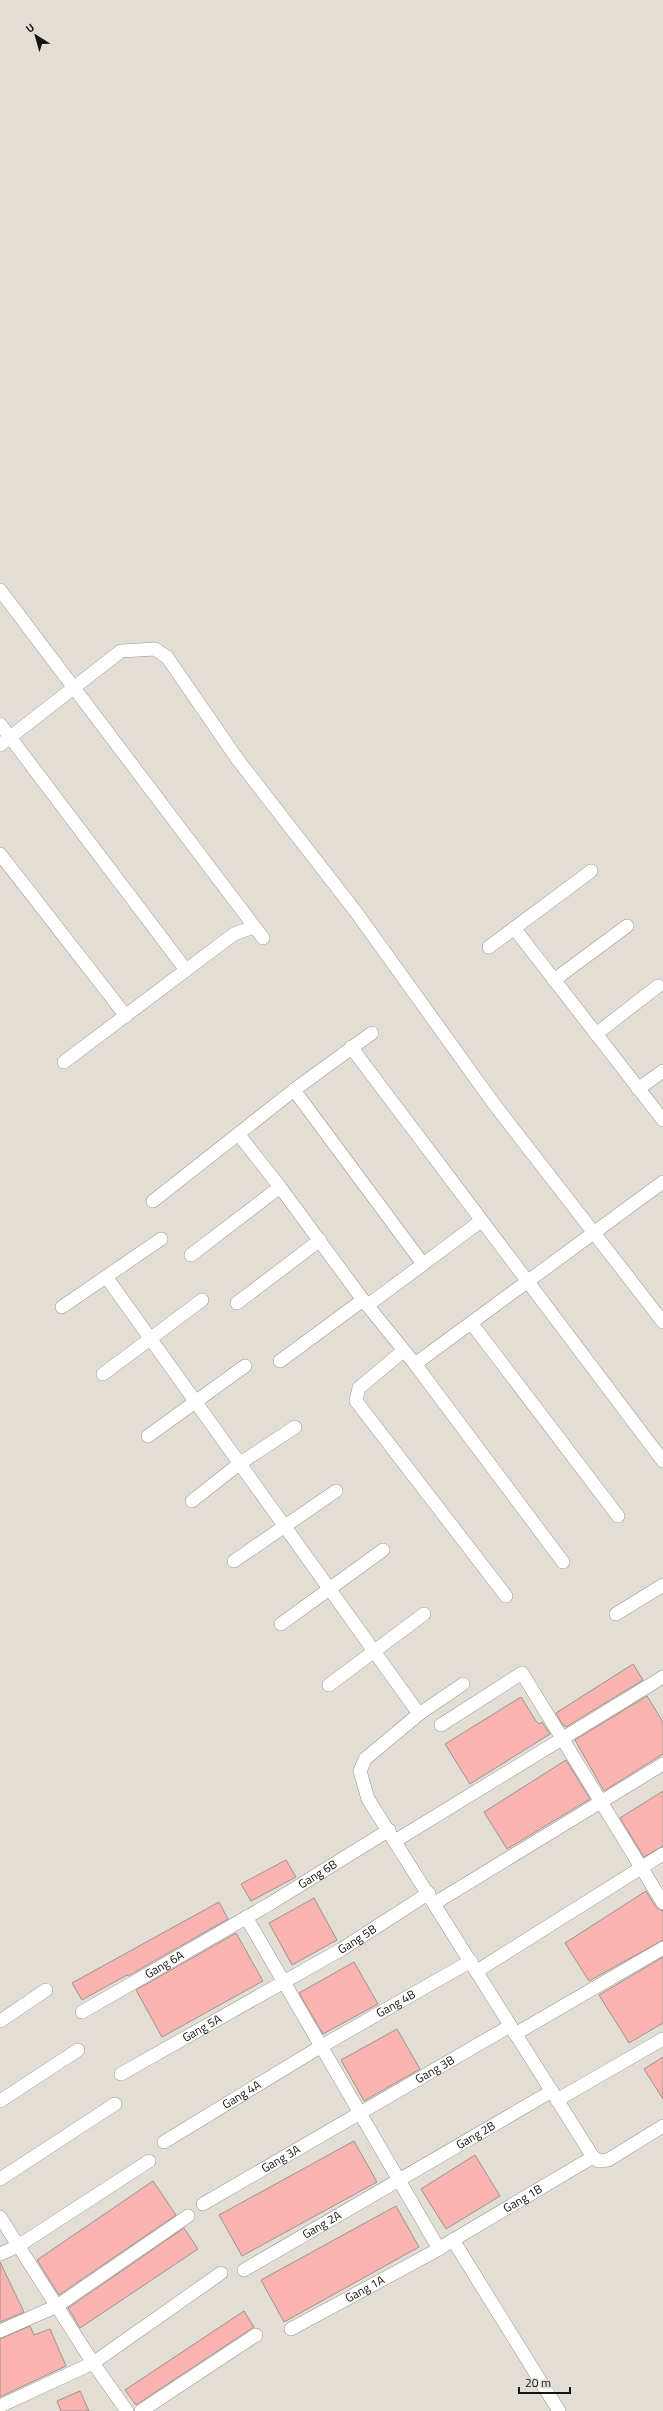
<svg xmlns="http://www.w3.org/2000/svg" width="663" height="2411" viewBox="0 0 663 2411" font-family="'Titillium Web',sans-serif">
	<rect width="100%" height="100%" fill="#e3ded5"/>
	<g fill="#f9b4af" stroke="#9e9392">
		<path d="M 633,1664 L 643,1680 L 566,1727 L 563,1725 L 556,1713 Z"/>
		<path d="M 647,1696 L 663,1722 L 663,1754 L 604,1791 L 575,1740 Z"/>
		<path d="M 521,1697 L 536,1721 L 539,1724 L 542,1722 L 550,1734 L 470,1784 L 445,1744 Z"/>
		<path d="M 566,1760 L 590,1799 L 507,1849 L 484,1812 Z"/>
		<path d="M 663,1791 L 663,1846 L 644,1857 L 620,1818 Z"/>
		<path d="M 286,1860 L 296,1877 L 251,1901 L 241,1884 Z"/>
		<path d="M 646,1891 L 656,1907 L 663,1911 L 663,1940 L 589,1981 L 565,1943 Z"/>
		<path d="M 314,1898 L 337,1940 L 292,1965 L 269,1923 Z"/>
		<path d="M 219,1902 L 228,1919 L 128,1976 L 127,1975 L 82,2000 L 72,1983 Z"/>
		<path d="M 236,1933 L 263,1981 L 162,2037 L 136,1990 Z"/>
		<path d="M 663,1957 L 663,2023 L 629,2043 L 599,1995 Z"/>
		<path d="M 354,1962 L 378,2004 L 323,2034 L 299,1993 Z"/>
		<path d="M 397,2029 L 420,2069 L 364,2101 L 341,2060 Z"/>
		<path d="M 663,2057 L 663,2099 L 644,2069 Z"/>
		<path d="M 354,2141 L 377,2182 L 242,2256 L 219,2215 Z"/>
		<path d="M 475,2155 L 500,2196 L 446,2229 L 421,2189 Z"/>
		<path d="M 153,2181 L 176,2215 L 59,2295 L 37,2260 Z"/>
		<path d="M 396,2206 L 419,2247 L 284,2322 L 261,2280 Z"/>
		<path d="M 184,2228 L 198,2249 L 80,2328 L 68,2308 Z"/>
		<path d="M 0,2262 L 24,2312 L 0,2322 Z"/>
		<path d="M 244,2311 L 254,2327 L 136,2405 L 125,2390 Z"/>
		<path d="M 30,2326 L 34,2335 L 50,2329 L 66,2366 L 0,2397 L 0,2339 Z"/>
		<path d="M 80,2391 L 89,2411 L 61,2411 L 57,2401 Z"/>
	</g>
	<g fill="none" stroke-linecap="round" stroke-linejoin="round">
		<g stroke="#9a968d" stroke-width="14">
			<g id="street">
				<path d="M 0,590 L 263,938"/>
				<path d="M 0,724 L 186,970"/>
				<path d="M 0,745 L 121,651 L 155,649 L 167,657 L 238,760 L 356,912 L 494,1104 L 663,1322"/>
				<path d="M 0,854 L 126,1016"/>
				<path d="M 514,928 L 663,1120"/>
				<path d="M 489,947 L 591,871"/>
				<path d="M 554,980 L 627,926"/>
				<path d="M 596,1034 L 658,986"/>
				<path d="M 351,1047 L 663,1461"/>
				<path d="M 64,1062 L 234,934 L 254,927"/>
				<path d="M 638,1089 L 663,1071"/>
				<path d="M 294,1090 L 423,1264"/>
				<path d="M 239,1135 L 280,1187"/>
				<path d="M 153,1201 L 294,1090 L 372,1033"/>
				<path d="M 191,1255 L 280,1187 L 363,1300 L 415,1364"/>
				<path d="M 107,1278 L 419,1714 L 365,1759 L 360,1771 L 368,1799 L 593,2157 L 599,2161 L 608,2160 L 663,2126"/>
				<path d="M 237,1303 L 320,1240"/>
				<path d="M 368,1305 L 481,1221"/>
				<path d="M 62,1307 L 161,1239"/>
				<path d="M 472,1324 L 618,1516"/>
				<path d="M 403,1351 L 359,1388 L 356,1401 L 506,1596"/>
				<path d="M 280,1361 L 363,1300"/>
				<path d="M 103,1374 L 202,1300"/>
				<path d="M 148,1436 L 245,1366"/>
				<path d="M 192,1501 L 239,1464 L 295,1427"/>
				<path d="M 234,1561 L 336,1491"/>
				<path d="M 563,1562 L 415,1364 L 663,1182"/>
				<path d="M 616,1614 L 663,1585"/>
				<path d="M 281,1624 L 383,1550"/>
				<path d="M 329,1685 L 424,1614"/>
				<path d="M 419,1714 L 463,1684"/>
				<path d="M 441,1725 L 522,1673 L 663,1903"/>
				<path d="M 395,1841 L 663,1677"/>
				<path d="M 435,1903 L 663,1764"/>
				<path d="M 246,1917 L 439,2249 L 453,2240 L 559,2411"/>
				<path d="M 477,1971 L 663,1854"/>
				<path id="s1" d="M 82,2012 L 268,1905 L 389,1830"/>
				<path d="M 0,2021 L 46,1990"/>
				<path d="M 515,2034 L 663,1948"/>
				<path id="s2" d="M 121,2074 L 342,1949 L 429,1893"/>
				<path d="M 557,2100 L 663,2039"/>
				<path d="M 0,2101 L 78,2050"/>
				<path id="s3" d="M 164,2142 L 320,2047 L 471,1961"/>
				<path d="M 0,2179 L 115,2104"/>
				<path id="s4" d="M 203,2204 L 510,2026"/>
				<path d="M 0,2217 L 93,2363 L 127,2411"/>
				<path id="s5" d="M 453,2240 L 593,2157"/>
				<path d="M 0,2254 L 18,2246 L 149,2161"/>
				<path id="s6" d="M 244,2270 L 552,2091"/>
				<path id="s7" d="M 291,2329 L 439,2249"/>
				<path d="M 0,2331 L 57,2306 L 188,2216"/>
				<path d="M 0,2406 L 93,2363 L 221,2273"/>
				<path d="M 141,2411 L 256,2335"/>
			</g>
		</g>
		<use href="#street" stroke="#fff" stroke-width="13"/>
	</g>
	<g text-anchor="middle" stroke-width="3" stroke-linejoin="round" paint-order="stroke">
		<g font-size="12" fill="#151410" stroke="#e3ded5">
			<text dy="4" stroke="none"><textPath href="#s1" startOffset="273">Gang 6B</textPath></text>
			<text dy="4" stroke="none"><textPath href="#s2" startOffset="272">Gang 5B</textPath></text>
			<text dy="4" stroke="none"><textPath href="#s1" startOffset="95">Gang 6A</textPath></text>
			<text dy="4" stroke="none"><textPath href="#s3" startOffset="270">Gang 4B</textPath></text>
			<text dy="4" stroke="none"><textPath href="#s2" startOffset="93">Gang 5A</textPath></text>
			<text dy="4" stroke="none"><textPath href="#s4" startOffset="268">Gang 3B</textPath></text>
			<text dy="4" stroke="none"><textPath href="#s3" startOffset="91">Gang 4A</textPath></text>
			<text dy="4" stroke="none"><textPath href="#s6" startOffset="268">Gang 2B</textPath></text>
			<text dy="4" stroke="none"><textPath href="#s4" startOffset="90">Gang 3A</textPath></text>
			<text dy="4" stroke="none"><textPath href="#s5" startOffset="81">Gang 1B</textPath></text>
			<text dy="4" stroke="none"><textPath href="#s6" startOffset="90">Gang 2A</textPath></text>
			<text dy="4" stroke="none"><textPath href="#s7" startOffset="84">Gang 1A</textPath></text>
		</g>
	</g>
	<g transform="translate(36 36) rotate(323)" stroke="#e3ded5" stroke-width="3" paint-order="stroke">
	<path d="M0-3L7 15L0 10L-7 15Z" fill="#151410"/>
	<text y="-6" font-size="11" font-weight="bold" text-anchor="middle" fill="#151410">U</text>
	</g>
	<path d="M519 2387v6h51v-6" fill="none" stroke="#151410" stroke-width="2"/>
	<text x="525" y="2387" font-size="12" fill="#151410" stroke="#e3ded5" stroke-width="3" paint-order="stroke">20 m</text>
</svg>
